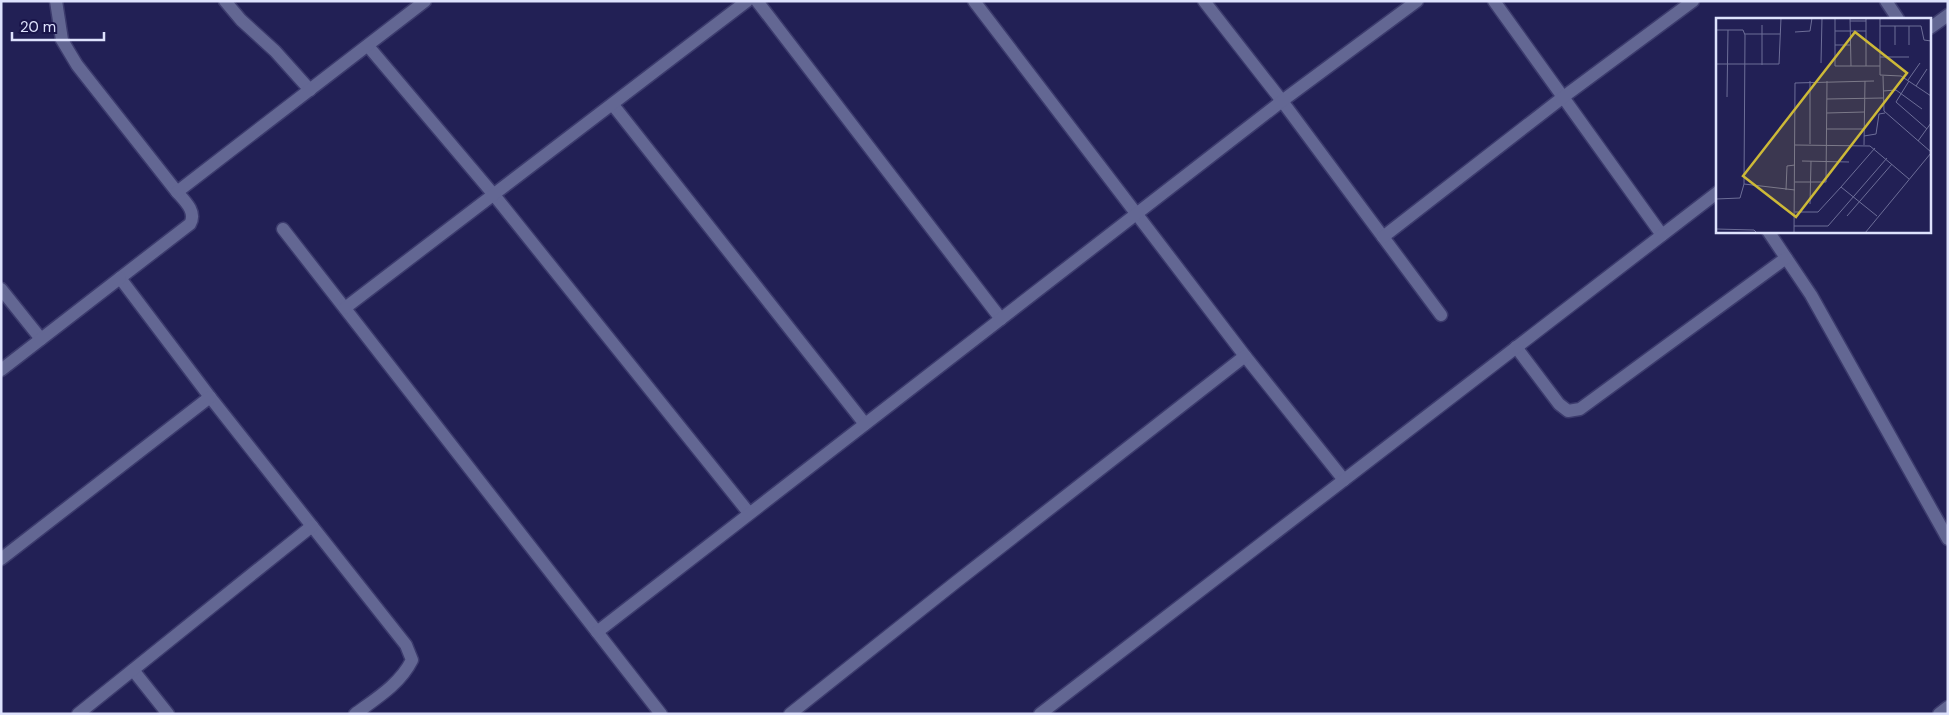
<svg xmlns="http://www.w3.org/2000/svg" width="1949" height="715" viewBox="0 0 1949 715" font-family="'DM Sans',sans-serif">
	<rect width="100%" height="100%" fill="#222055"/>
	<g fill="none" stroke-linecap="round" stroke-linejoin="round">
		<g stroke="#3c3b6d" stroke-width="15">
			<g id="minor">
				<path d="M 56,1 L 62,40 L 77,65 L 177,192 C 185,201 197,212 190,224 L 120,278 L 210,397 L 406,645 L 412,660 C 400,684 377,698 355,714"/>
				<path d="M 225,1 L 241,20 L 275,51 L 310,90"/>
				<path d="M 757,1 L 1001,319"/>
				<path d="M 974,1 L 1245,356 L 1344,480"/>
				<path d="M 1204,1 L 1282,101 L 1441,315"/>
				<path d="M 1494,1 L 1662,235"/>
				<path d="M 1886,1 L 1898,19"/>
				<path d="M 1930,28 L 1948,15"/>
				<path d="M 368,46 L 494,195 L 749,513"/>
				<path d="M 613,105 L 865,424"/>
				<path d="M 177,192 L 425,1"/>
				<path d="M 283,229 L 661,714"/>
				<path d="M 1768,231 L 1811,295 L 1948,539"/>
				<path d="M 1383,237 L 1562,98 L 1693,1"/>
				<path d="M 1,289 L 41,339"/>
				<path d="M 345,308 L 747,1"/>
				<path d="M 1516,347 L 1559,404 L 1568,411 L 1580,409 L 1786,258"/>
				<path d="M 1,370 L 120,278"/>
				<path d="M 1,559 L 210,397"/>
				<path d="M 597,632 L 1282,101 L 1417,1"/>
				<path d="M 133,670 L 168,714"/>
				<path d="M 78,714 L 312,526"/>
				<path d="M 790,714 L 956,582 L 1245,356"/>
				<path d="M 1040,714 L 1718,192"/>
				<path d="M 1939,714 L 1948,707"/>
			</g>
		</g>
		<use href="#minor" stroke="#636793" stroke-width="12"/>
	</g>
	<g transform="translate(1716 18)">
		<rect width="215" height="215" fill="#222055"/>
		<path fill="none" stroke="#6d6e98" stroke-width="1" d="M 119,0 L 119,48 L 164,48 L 164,57 L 185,58 L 215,78M 134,0 L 135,48M 150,0 L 150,48M 134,3 L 150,3M 164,8 L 205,8 L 208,22 L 215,23M 193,8 L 193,27M 0,12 L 27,12 L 29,17 L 28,166 L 24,180 L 0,181M 119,13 L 150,13M 79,14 L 94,13 L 96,0M 29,16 L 64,16M 119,27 L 135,27M 179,27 L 179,8M 164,39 L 193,39M 105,45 L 106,0M 0,46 L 63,46 L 65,0M 46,47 L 46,7M 164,48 L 164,0M 167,58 L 168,93 L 215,134M 192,62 L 204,45M 94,63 L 94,126M 193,63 L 180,84 L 211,111M 200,68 L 211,51M 0,70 L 0,125M 167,73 L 180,72 L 206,91M 11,79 L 12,12M 111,81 L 167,80M 111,95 L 148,94M 111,111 L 148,111M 148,118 L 160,116 L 163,96 L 169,95M 202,123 L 215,105M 79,127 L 154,128 L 193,161M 148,127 L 149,63M 159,130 L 125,169 L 161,198M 86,143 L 133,144M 79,164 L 110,164 L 111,63M 28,166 L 79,172M 70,172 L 71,148 L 79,147M 94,186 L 95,143M 79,194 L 102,194 L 125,169M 131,198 L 176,146M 78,208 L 112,208 L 171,140M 0,211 L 38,212 L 41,215M 78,215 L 79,65 L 158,63M 149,215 L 215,135"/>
		<path fill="#cdb938" fill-opacity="0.15" stroke="#cdb938" stroke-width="2.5" d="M 139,14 L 191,55 L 80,199 L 27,158 Z"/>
		<rect width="215" height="215" fill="none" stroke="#dee2fd" stroke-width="2.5"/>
	</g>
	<rect width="1949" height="715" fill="none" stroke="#dee2fd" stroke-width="5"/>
	<path d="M12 32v8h92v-8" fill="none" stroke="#dee2fd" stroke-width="2.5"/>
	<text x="20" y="32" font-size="15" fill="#dee2fd" stroke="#19154a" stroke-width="4" paint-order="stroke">20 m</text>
</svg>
